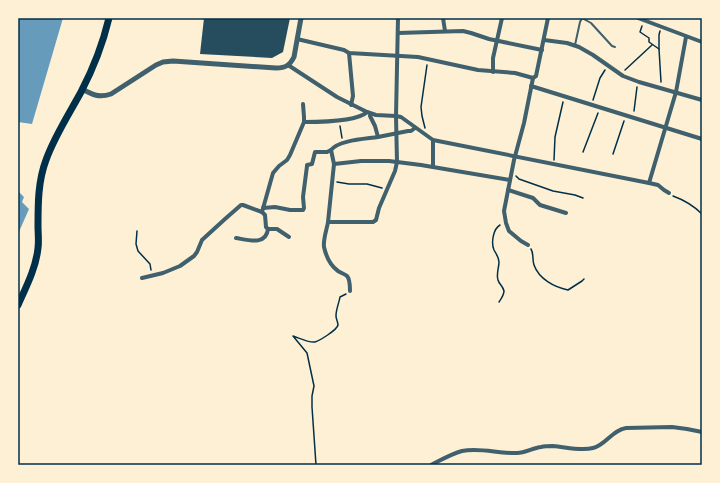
<svg xmlns="http://www.w3.org/2000/svg" width="720" height="483" viewBox="0 0 720 483" font-family="Ubuntu,sans-serif">
	<rect width="100%" height="100%" fill="#fdf0d5"/>
	<g fill="#669bbc">
		<path d="M 18,18 L 63,18 L 32,124 L 18,122 Z"/>
		<path d="M 18,191 L 24,197 L 22,202 L 29,209 L 18,234 Z"/>
	</g>
	<path fill="#264d5e" d="M 204,18 L 290,18 L 283,52 L 272,58 L 200,54 Z"/>
	<g fill="none" stroke-linecap="round" stroke-linejoin="round">
		<g stroke="#003049" stroke-width="1.5">
			<path d="M 642,26 L 640,32 L 649,38 L 649,42 L 659,49 L 661,82"/>
			<path d="M 659,49 L 659,35 L 660,31"/>
			<path d="M 625,70 L 652,45"/>
			<path d="M 593,100 L 600,78 L 605,70"/>
			<path d="M 634,111 L 637,87"/>
			<path d="M 340,126 L 342,138"/>
			<path d="M 425,128 L 422,116 L 421,107 L 427,65"/>
			<path d="M 583,152 L 598,113"/>
			<path d="M 613,154 L 624,121"/>
			<path d="M 554,160 L 555,137 L 563,102"/>
			<path d="M 516,176 L 519,179 L 553,191 L 575,195 L 583,198"/>
			<path d="M 337,182 L 349,184 L 367,184 L 382,188"/>
			<path d="M 673,196 C 684,200 694,206 702,214"/>
			<path d="M 137,231 L 136,244 L 138,251 L 150,264 L 151,270"/>
			<path d="M 531,249 C 534,254 532,259 534,265 C 539,279 554,287 568,290 L 582,281 L 584,279"/>
			<path d="M 499,302 C 501,299 504,295 504,291 C 503,286 499,284 498,280 C 496,275 499,267 499,262 C 499,257 496,254 494,250 C 491,243 493,229 500,225"/>
			<path d="M 316,465 L 312,407 L 312,396 L 314,386 L 307,353 L 293,336 C 299,338 309,343 315,342 C 319,341 337,330 338,325 C 338,322 336,319 336,316 C 336,309 339,303 340,297 L 346,294"/>
		</g>
		<path stroke="#3f606c" stroke-width="2" d="M 575,45 L 580,22 L 582,18 L 591,23 L 612,46 L 615,47"/>
		<g stroke="#3f606c" stroke-width="4">
			<path d="M 443,18 L 445,31"/>
			<path d="M 638,18 L 702,42"/>
			<path d="M 398,33 L 463,31 L 471,33 L 489,39 L 542,50"/>
			<path d="M 297,39 L 344,50 L 349,53 L 418,57 L 478,70 L 515,73 L 533,78"/>
			<path d="M 544,40 L 567,43 L 579,47 L 593,55 L 623,76 L 639,82 L 702,100"/>
			<path d="M 349,53 L 353,96 L 351,105"/>
			<path d="M 288,65 L 337,97 L 367,112 L 376,115 L 396,116 L 401,117 L 433,140 L 649,183 L 676,92 L 686,37"/>
			<path d="M 493,72 L 493,58 L 502,18"/>
			<path d="M 531,86 L 702,139"/>
			<path d="M 371,114 L 370,116 L 375,126 L 378,137 L 408,131 L 411,131 L 415,128"/>
			<path d="M 304,122 C 318,122 357,122 367,112"/>
			<path d="M 334,164 L 361,161 L 389,161 L 421,165 L 510,180"/>
			<path d="M 433,167 L 433,140"/>
			<path d="M 649,183 L 658,185 L 664,190 L 669,193"/>
			<path d="M 508,190 L 533,198 L 540,205 L 566,213"/>
			<path d="M 263,208 L 275,207 L 290,210 L 303,210 L 304,208 L 303,197 L 307,166 L 307,165 L 312,164 L 315,152 L 327,152 L 331,150"/>
			<path d="M 328,222 L 334,164 L 331,150 C 339,140 365,139 378,137"/>
			<path d="M 289,237 L 277,229 L 268,229 L 266,227 L 265,215 L 262,212 L 273,173 L 279,166 L 287,160 L 290,155 L 304,122 L 304,117 L 303,104"/>
			<path d="M 236,238 C 248,240 266,246 268,229"/>
			<path d="M 528,245 L 521,241 L 509,231 L 506,223 L 504,211 L 514,160 L 524,123 L 533,78 L 536,76 L 548,18"/>
			<path d="M 142,278 L 163,273 L 180,266 L 194,256 L 197,252 L 202,240 L 225,219 L 241,205 L 243,205 L 262,212"/>
			<path d="M 350,291 C 350,286 350,279 347,276 C 345,274 341,273 338,271 C 331,266 326,256 324,247 C 323,239 327,229 328,222 L 373,222 L 376,220 L 379,208 L 395,171 L 397,162 L 396,116 L 398,18"/>
			<path d="M 431,465 C 441,460 451,454 462,451 C 480,447 499,454 517,453 C 525,453 533,448 541,447 C 545,446 549,446 553,446 C 566,447 580,451 593,448 C 606,445 612,430 626,428 L 672,427 L 687,429 L 702,432"/>
		</g>
		<path stroke="#3f606c" stroke-width="5" d="M 82,89 C 93,95 99,98 111,94 L 156,65 L 163,62 L 173,61 L 276,68 C 286,68 290,65 294,57 L 301,18"/>
		<path stroke="#003049" stroke-width="7" d="M 18,305 C 26,287 36,268 38,248 C 39,241 38,233 38,226 C 38,204 38,181 46,160 C 54,137 69,114 81,92 C 93,69 103,43 109,18"/>
	</g>
	<rect width="720" height="483" fill="none" stroke="#fdf0d5" stroke-width="38"/>
	<rect x="19" y="19" width="682" height="445" fill="none" stroke="#003049" stroke-width="1.5"/>
</svg>
